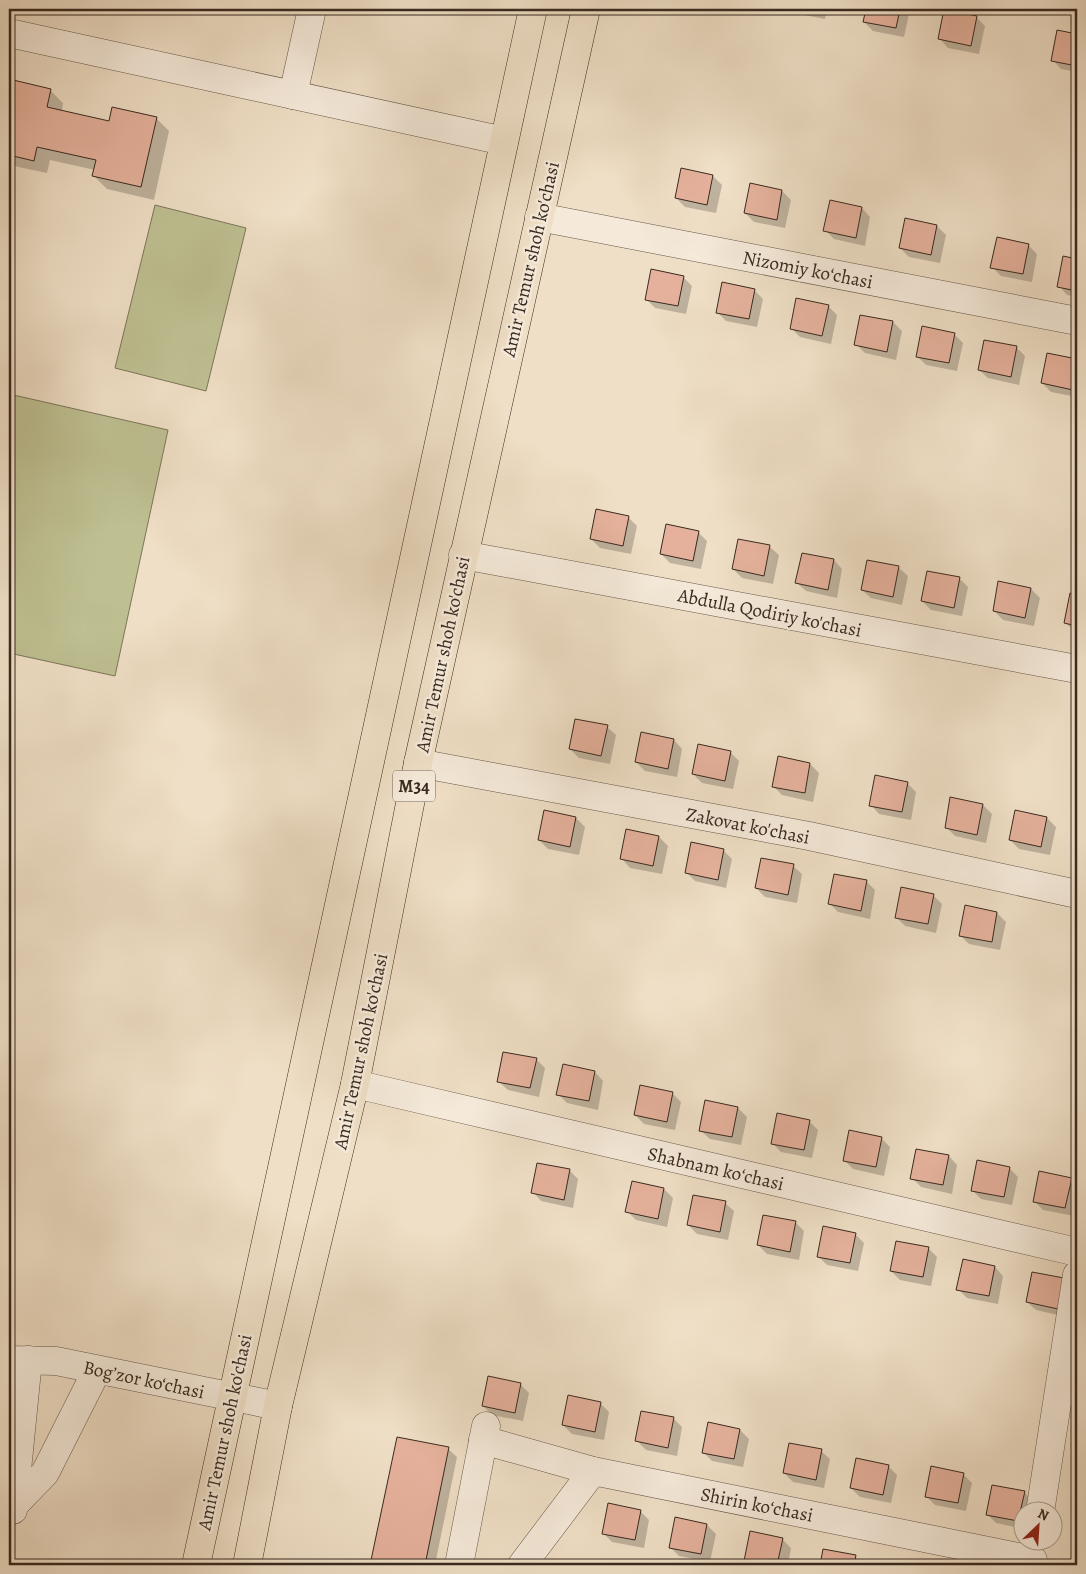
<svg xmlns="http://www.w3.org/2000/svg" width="1086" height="1574" viewBox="0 0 1086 1574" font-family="Alegreya,serif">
	<rect width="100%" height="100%" fill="#efdfc6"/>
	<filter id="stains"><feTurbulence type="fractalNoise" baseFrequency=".004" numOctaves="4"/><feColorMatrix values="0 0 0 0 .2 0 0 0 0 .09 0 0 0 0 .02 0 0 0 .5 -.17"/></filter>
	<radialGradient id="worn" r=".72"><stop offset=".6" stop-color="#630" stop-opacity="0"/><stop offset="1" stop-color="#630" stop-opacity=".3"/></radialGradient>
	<g fill="#bec092" stroke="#7c7559">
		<path d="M 155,205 L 246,228 L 206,391 L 115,368 Z"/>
		<path d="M 9,394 L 168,430 L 115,676 L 9,653 Z"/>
	</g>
	<g fill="#0003">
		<path d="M 789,9 L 827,9 L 825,19 L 794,13 Z"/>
		<path d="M 867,9 L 910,9 L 904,37 L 873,31 L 864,22 Z"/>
		<path d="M 976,17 L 985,26 L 979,54 L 948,48 L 940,39 Z"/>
		<path d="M 1058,32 L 1077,36 L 1077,72 L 1061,69 L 1053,60 Z"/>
		<path d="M 9,81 L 50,90 L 63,103 L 62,111 L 110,122 L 156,118 L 169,131 L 154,200 L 107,189 L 94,176 L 95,170 L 50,160 L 47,173 L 9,165 Z"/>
		<path d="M 713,176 L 722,185 L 716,213 L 685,207 L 676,198 Z"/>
		<path d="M 782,191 L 791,200 L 785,228 L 754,222 L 745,213 Z"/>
		<path d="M 862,208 L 870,217 L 865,246 L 834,239 L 825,230 Z"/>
		<path d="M 937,226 L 946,235 L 940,263 L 909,257 L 900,248 Z"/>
		<path d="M 1028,245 L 1037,254 L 1032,282 L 1001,276 L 992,267 Z"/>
		<path d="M 1064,258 L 1077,260 L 1077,297 L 1067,295 L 1059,286 Z"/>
		<path d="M 683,277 L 692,286 L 686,314 L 655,308 L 646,299 Z"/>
		<path d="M 754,290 L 763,299 L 757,327 L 726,321 L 717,312 Z"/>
		<path d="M 828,306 L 837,315 L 831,344 L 800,337 L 791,328 Z"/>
		<path d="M 893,322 L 902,331 L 896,360 L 865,353 L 856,344 Z"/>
		<path d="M 954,334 L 963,343 L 957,371 L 926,365 L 917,356 Z"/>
		<path d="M 1016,347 L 1025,356 L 1019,385 L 988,378 L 979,370 Z"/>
		<path d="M 1048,354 L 1077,360 L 1077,397 L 1051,392 L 1042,383 Z"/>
		<path d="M 628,517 L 637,526 L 631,554 L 600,548 L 591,539 Z"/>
		<path d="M 698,532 L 707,541 L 701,569 L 670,563 L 661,554 Z"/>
		<path d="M 770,547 L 779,555 L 773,584 L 742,578 L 733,569 Z"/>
		<path d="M 834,560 L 842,569 L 837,598 L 806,591 L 797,583 Z"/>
		<path d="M 868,561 L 899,568 L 908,576 L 902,605 L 871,598 L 862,590 Z"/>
		<path d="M 959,578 L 968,587 L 962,616 L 931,610 L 922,601 Z"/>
		<path d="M 1031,589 L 1040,598 L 1034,626 L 1003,620 L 994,611 Z"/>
		<path d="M 1071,595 L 1077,596 L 1077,632 L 1065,623 Z"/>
		<path d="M 607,727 L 616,735 L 610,764 L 579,758 L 570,749 Z"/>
		<path d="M 674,740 L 682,749 L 677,777 L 645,771 L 636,762 Z"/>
		<path d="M 730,752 L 739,761 L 733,789 L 702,783 L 693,774 Z"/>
		<path d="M 810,764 L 819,773 L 813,802 L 782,795 L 773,786 Z"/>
		<path d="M 907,783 L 916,792 L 911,820 L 879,814 L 871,805 Z"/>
		<path d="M 983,805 L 992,814 L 986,843 L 955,836 L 946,827 Z"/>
		<path d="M 1016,811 L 1047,818 L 1056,827 L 1050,855 L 1019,849 L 1010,840 Z"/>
		<path d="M 576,818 L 585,827 L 579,855 L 548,849 L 539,840 Z"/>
		<path d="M 659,837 L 668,846 L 662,874 L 630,868 L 622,859 Z"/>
		<path d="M 723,850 L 732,859 L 726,888 L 695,881 L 686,872 Z"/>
		<path d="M 793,866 L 802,874 L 797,903 L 765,897 L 756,888 Z"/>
		<path d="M 866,881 L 875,890 L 870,919 L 838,912 L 829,903 Z"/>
		<path d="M 933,895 L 942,904 L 936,933 L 905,926 L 896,917 Z"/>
		<path d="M 997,913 L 1006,922 L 1000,950 L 969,944 L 960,935 Z"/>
		<path d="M 536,1059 L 545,1068 L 539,1097 L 508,1090 L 499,1082 Z"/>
		<path d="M 595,1072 L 603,1081 L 598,1110 L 567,1103 L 558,1094 Z"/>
		<path d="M 672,1093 L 681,1102 L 675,1130 L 644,1124 L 635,1115 Z"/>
		<path d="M 738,1108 L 747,1117 L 741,1145 L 710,1139 L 701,1131 Z"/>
		<path d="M 809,1121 L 818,1130 L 812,1158 L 781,1152 L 772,1143 Z"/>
		<path d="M 881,1138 L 890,1147 L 884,1176 L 853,1169 L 844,1160 Z"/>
		<path d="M 949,1156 L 957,1165 L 952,1194 L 921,1187 L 912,1178 Z"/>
		<path d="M 1009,1168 L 1018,1177 L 1012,1205 L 981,1199 L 972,1190 Z"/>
		<path d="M 569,1170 L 578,1179 L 573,1208 L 541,1201 L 533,1192 Z"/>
		<path d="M 1071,1179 L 1077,1185 L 1074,1216 L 1043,1210 L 1034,1201 Z"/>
		<path d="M 664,1189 L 673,1198 L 667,1227 L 636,1220 L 627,1211 Z"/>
		<path d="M 725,1203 L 734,1211 L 728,1240 L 697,1234 L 688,1225 Z"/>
		<path d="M 795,1222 L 804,1231 L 799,1260 L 767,1254 L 758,1245 Z"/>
		<path d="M 855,1234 L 864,1243 L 858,1271 L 827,1265 L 818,1256 Z"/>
		<path d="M 928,1248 L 937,1257 L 931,1286 L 900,1280 L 891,1271 Z"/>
		<path d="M 995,1267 L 1003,1276 L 998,1304 L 967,1298 L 958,1289 Z"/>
		<path d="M 1033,1273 L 1067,1317 L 1036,1310 L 1027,1302 Z"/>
		<path d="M 520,1384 L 529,1393 L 523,1421 L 492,1415 L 483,1406 Z"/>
		<path d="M 600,1403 L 609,1412 L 604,1440 L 572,1434 L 563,1425 Z"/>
		<path d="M 674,1419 L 682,1427 L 677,1456 L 646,1450 L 637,1441 Z"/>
		<path d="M 740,1430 L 749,1439 L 743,1467 L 712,1461 L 703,1452 Z"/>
		<path d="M 398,1438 L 448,1449 L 457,1457 L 435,1565 L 372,1565 Z"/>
		<path d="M 821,1451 L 830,1459 L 824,1488 L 793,1482 L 784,1473 Z"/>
		<path d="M 888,1466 L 897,1475 L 891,1503 L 860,1497 L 851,1488 Z"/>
		<path d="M 963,1474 L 972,1483 L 966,1511 L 935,1505 L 926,1496 Z"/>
		<path d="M 1024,1492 L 1033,1501 L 1031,1512 L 1024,1512 L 1024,1529 L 996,1523 L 987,1514 Z"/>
		<path d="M 640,1511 L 649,1520 L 644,1548 L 612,1542 L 603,1533 Z"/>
		<path d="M 676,1519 L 707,1525 L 716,1534 L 710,1562 L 679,1556 L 670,1547 Z"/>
		<path d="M 782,1539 L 791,1548 L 788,1565 L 750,1565 L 745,1561 Z"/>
		<path d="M 824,1550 L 855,1557 L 864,1565 L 821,1565 Z"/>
	</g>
	<g fill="#e5b19c" stroke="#392a20">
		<path d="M 866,9 L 900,9 L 896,28 L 863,22 Z"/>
		<path d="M 944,9 L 977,16 L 971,46 L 938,39 Z"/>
		<path d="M 1057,30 L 1077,34 L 1077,66 L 1051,61 Z"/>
		<path d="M 9,79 L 51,89 L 47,107 L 109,121 L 112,107 L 157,117 L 141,187 L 92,176 L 96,160 L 37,147 L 34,161 L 9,155 Z"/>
		<path d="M 681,168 L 713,175 L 707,205 L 675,198 Z"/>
		<path d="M 750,183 L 782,190 L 777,220 L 744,213 Z"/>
		<path d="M 830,200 L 862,207 L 856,238 L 823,231 Z"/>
		<path d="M 905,218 L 937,225 L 931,255 L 899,248 Z"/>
		<path d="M 997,237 L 1029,244 L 1023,274 L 990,268 Z"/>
		<path d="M 1063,256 L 1077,259 L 1077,291 L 1057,287 Z"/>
		<path d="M 651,269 L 684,276 L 678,306 L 645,300 Z"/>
		<path d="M 722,282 L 755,289 L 749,319 L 716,313 Z"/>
		<path d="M 796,298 L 829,305 L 822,336 L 790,329 Z"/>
		<path d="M 860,315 L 893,321 L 887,352 L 854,345 Z"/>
		<path d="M 922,326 L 955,333 L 949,363 L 916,357 Z"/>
		<path d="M 984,340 L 1017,346 L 1011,377 L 978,370 Z"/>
		<path d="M 1047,353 L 1077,359 L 1073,390 L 1041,383 Z"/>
		<path d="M 596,509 L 629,516 L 623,546 L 590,539 Z"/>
		<path d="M 666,524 L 699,531 L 693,561 L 660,554 Z"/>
		<path d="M 738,539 L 770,545 L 764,576 L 732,569 Z"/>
		<path d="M 802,553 L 834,559 L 828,590 L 795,583 Z"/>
		<path d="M 867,560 L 899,566 L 893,597 L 861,590 Z"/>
		<path d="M 927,571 L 960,577 L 954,608 L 921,601 Z"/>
		<path d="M 998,581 L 1031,588 L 1025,618 L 993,611 Z"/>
		<path d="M 1070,593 L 1077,595 L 1077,626 L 1064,623 Z"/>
		<path d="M 575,719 L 608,725 L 601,756 L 569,749 Z"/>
		<path d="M 641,732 L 674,739 L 668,769 L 635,762 Z"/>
		<path d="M 698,744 L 731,751 L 725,781 L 692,774 Z"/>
		<path d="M 778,756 L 810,763 L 805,793 L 772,787 Z"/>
		<path d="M 875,775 L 908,782 L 902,812 L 869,806 Z"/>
		<path d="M 950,797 L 983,804 L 977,835 L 945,828 Z"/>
		<path d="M 544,810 L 576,817 L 570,847 L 538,840 Z"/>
		<path d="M 1015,810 L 1047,817 L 1041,847 L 1009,840 Z"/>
		<path d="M 626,829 L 659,836 L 653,866 L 620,859 Z"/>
		<path d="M 691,842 L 724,849 L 718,880 L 685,873 Z"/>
		<path d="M 761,858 L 794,864 L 788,895 L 755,888 Z"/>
		<path d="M 834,874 L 867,880 L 861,911 L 828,904 Z"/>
		<path d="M 901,887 L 934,894 L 928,924 L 895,918 Z"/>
		<path d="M 965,905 L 997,912 L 992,942 L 959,936 Z"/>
		<path d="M 503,1052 L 537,1058 L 530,1088 L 497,1082 Z"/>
		<path d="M 563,1064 L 595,1071 L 589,1101 L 556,1095 Z"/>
		<path d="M 640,1085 L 673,1092 L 667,1122 L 634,1115 Z"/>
		<path d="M 705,1100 L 738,1107 L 732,1137 L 699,1131 Z"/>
		<path d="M 777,1113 L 810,1120 L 804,1150 L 771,1144 Z"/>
		<path d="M 849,1130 L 882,1137 L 876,1167 L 843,1161 Z"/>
		<path d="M 916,1149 L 949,1155 L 943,1185 L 910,1179 Z"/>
		<path d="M 977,1160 L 1010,1167 L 1004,1197 L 971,1191 Z"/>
		<path d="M 537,1163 L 570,1169 L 564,1200 L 531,1193 Z"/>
		<path d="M 1039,1171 L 1072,1178 L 1065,1208 L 1033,1202 Z"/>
		<path d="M 632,1181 L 664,1188 L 658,1219 L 625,1212 Z"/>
		<path d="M 693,1195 L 726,1201 L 720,1232 L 687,1225 Z"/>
		<path d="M 763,1215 L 796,1221 L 790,1252 L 757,1245 Z"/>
		<path d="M 823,1226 L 856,1233 L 850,1263 L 817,1257 Z"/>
		<path d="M 896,1241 L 929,1247 L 923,1277 L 890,1271 Z"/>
		<path d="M 963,1259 L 995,1266 L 989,1296 L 956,1290 Z"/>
		<path d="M 1032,1272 L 1064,1278 L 1058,1309 L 1026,1302 Z"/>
		<path d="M 488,1376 L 521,1383 L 515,1413 L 482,1406 Z"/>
		<path d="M 568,1395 L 601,1402 L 595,1432 L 562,1425 Z"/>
		<path d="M 641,1411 L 674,1417 L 668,1448 L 635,1441 Z"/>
		<path d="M 708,1422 L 740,1429 L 734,1459 L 702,1453 Z"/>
		<path d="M 397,1437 L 449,1447 L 425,1565 L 370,1565 Z"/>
		<path d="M 789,1443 L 822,1449 L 816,1480 L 783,1473 Z"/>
		<path d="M 856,1458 L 889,1465 L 883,1495 L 850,1488 Z"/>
		<path d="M 931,1466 L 964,1473 L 958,1503 L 925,1497 Z"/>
		<path d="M 992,1485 L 1025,1491 L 1018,1521 L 986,1515 Z"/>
		<path d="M 608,1503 L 641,1510 L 635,1540 L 602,1534 Z"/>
		<path d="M 675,1517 L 707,1524 L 701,1554 L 669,1548 Z"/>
		<path d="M 750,1531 L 783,1538 L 777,1565 L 744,1561 Z"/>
		<path d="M 823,1549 L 856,1555 L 854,1565 L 820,1565 Z"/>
	</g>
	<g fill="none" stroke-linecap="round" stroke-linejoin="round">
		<g stroke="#66574a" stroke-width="29">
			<g id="minor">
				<path d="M 9,33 L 504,141"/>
				<path d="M 293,95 L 312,9"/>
				<path d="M 539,217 L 1077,321"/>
				<path d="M 463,555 L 1077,669"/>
				<path d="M 418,763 L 809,836 L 1077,894"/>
				<path d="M 355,1084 L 1077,1252"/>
				<path d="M 9,1360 L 56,1361 L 278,1406"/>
				<path d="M 483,1440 L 593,1471 L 1033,1560"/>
				<path d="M 9,1506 L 15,1504 L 45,1473 L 97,1370"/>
				<path d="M 13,1510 L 28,1360"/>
				<path d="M 1040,1512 L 1077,1275"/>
				<path d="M 459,1565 L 486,1426"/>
				<path d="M 522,1565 L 593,1471"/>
			</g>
		</g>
		<g stroke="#392a20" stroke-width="29">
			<g id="highway">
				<path d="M 196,1565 L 533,9"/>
				<path d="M 247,1565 L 278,1406 L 355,1084 L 418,763 L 586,9"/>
			</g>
		</g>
		<use href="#minor" stroke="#f5eada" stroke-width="28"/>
		<use href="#highway" stroke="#efdfc6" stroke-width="28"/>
	</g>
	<g text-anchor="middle" stroke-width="5" stroke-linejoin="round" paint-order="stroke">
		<rect fill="#f5eada" stroke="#716458" stroke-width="1" x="393" y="770.5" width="42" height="31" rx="4"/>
		<g font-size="18" font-weight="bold" fill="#392a20">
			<text x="414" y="792">M34</text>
		</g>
		<g font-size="19" fill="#392a20" stroke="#f5eada">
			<text transform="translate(530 259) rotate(-77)" y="7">Amir Temur shoh ko'chasi</text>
			<text transform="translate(808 269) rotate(11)" y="7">Nizomiy koʻchasi</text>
			<text transform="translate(770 612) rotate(11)" y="7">Abdulla Qodiriy ko'chasi</text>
			<text transform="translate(442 654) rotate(-78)" y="7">Amir Temur shoh ko'chasi</text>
			<text transform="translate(748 825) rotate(11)" y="7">Zakovat ko'chasi</text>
			<text transform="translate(360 1051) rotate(-78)" y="7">Amir Temur shoh ko'chasi</text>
			<text transform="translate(716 1168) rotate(13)" y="7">Shabnam koʻchasi</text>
			<text transform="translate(144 1379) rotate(12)" y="7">Bogʼzor ko‘chasi</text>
			<text transform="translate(224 1432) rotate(-78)" y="7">Amir Temur shoh ko'chasi</text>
			<text transform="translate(757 1504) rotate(11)" y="7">Shirin koʻchasi</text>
		</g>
	</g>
	<rect width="1086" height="1574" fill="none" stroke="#efdfc6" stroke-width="30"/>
	<rect x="10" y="10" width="1066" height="1554" fill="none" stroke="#392a20" stroke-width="2.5"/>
	<rect x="15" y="15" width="1056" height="1544" fill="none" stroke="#392a20"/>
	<g transform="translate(1038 1526) rotate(25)"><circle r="24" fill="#f5eada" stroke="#aa9d90"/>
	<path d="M0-4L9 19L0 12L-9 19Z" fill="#8f2418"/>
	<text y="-8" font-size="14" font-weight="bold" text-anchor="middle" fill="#392a20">N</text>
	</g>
	<rect width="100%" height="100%" filter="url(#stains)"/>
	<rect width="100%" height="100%" fill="url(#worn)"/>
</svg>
